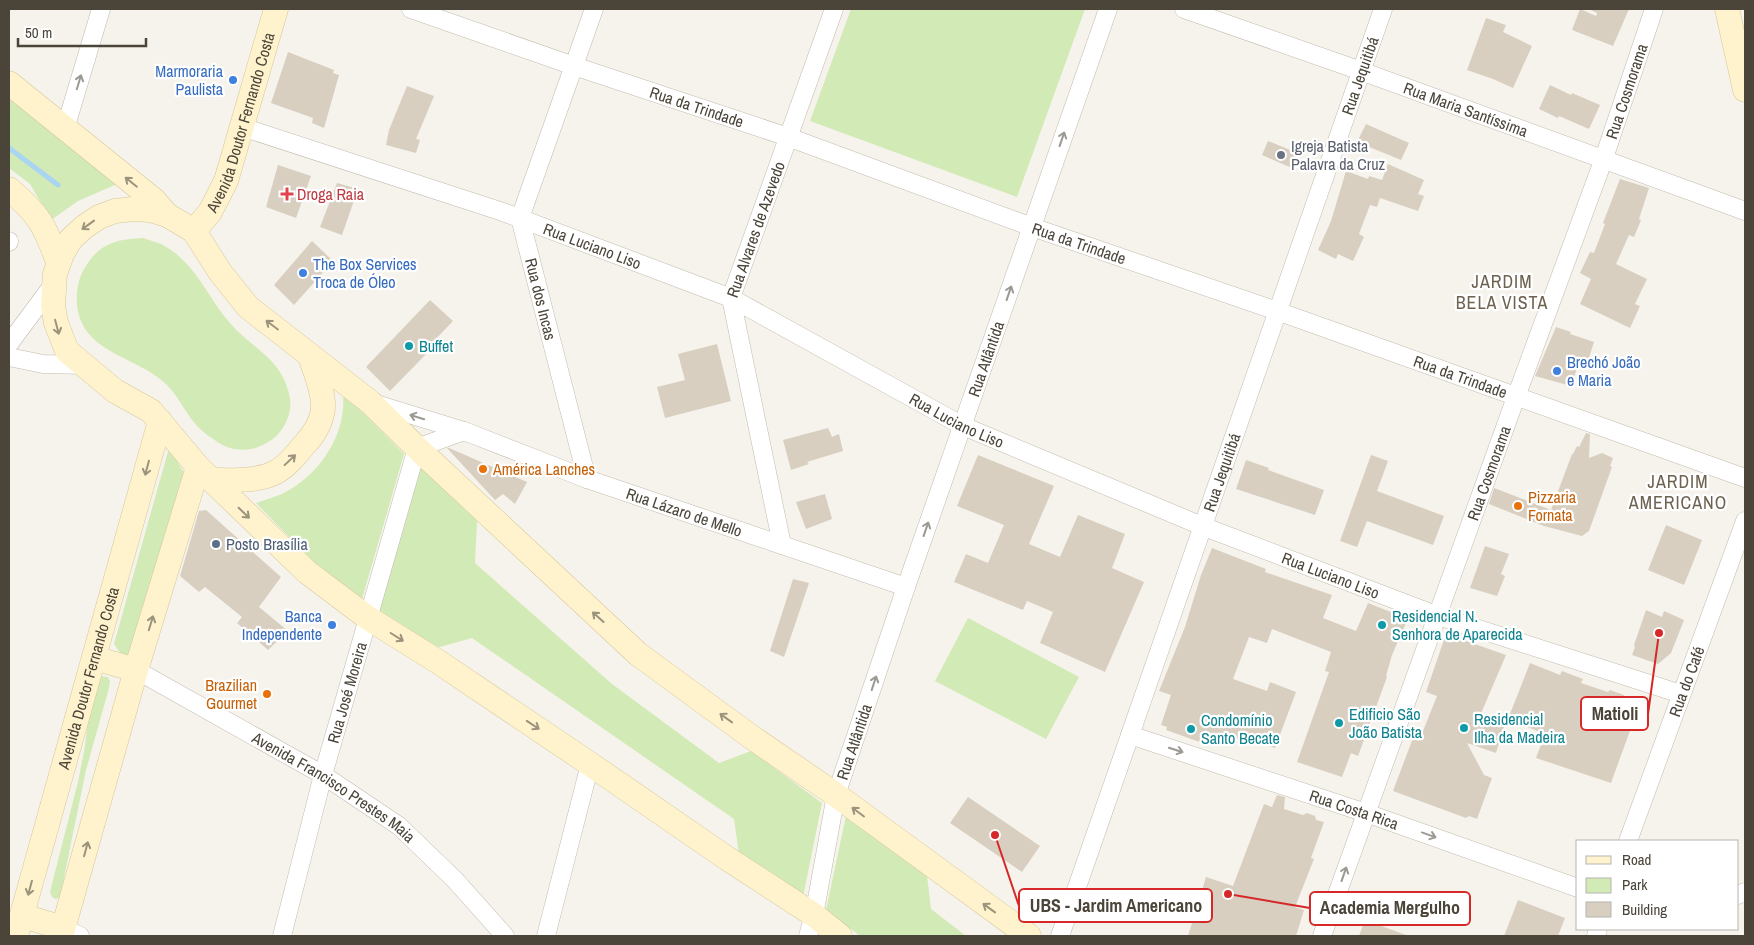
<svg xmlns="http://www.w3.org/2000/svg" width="1754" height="945" viewBox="0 0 1754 945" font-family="'Archivo Narrow',sans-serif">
	<rect width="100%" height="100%" fill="#f6f3ec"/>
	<g fill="#d2eab5">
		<path d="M 851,9 L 1085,9 L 1017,197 L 810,121 Z"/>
		<path d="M 9,96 L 117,184 L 78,201 L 51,220 L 30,184 L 9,168 Z"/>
		<path d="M 143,238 C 149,240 156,242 161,244 C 195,261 207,297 230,323 C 249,346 278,357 287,387 C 291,398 292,408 287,420 C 281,434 273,441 258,447 C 244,452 228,450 216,441 C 210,437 203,432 198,427 C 186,414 179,397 167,385 C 138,356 82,354 77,305 C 76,291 78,278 86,266 C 100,243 118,239 143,238 Z"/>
		<path d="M 343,393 L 404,454 L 362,599 L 314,562 L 256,503 C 265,500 274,497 282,494 C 319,476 347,435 343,393 Z"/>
		<path d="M 169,448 L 184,473 L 132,650 L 127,655 L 121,654 L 114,644 Z"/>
		<path d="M 419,466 L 477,521 L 475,563 L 612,684 L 719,763 L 751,751 L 822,803 L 803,897 L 739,854 L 734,819 L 472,638 L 436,648 L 379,610 Z"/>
		<path d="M 968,618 L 1079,677 L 1046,739 L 935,681 Z"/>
		<path d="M 100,676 L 108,677 L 110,681 L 109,688 L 86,770 L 60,897 L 56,899 L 52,897 L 50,892 L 78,782 L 85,746 L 89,712 Z"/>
		<path d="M 846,816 L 927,875 L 931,909 L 966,936 L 860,936 L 826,910 Z"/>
	</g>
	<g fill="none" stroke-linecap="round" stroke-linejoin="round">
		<path stroke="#a9d4f2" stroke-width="5" d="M 9,148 L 58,185"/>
	</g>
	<g fill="#d8cfc1">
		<path d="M 1580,9 L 1596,16 L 1597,13 L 1589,9 L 1629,9 L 1613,46 L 1572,30 Z"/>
		<path d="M 1486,18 L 1506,25 L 1503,32 L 1532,46 L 1513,88 L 1493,79 L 1467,70 Z"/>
		<path d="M 288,52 L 334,70 L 333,73 L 339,75 L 324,128 L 312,123 L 313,118 L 271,103 Z"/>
		<path d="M 1550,85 L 1571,95 L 1572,93 L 1600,105 L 1589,129 L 1559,116 L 1558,118 L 1539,109 Z"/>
		<path d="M 407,86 L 434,96 L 416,139 L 420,140 L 416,153 L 386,145 L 389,130 Z"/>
		<path d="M 1366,124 L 1409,143 L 1401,160 L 1357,142 Z"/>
		<path d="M 1268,141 L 1300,154 L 1294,169 L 1262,155 Z"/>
		<path d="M 1388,164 L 1424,180 L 1418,194 L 1424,196 L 1418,211 L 1380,198 L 1377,207 L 1370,205 L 1359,234 L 1364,237 L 1353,261 L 1338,254 L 1336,259 L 1318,250 L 1331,221 L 1346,171 L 1368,179 L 1369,176 L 1382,180 Z"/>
		<path d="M 278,165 L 311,176 L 296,218 L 266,207 Z"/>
		<path d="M 1620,179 L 1649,188 L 1639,219 L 1641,220 L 1634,237 L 1629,235 L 1616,264 L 1647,279 L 1635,304 L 1640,306 L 1630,328 L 1580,304 L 1591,279 L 1580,273 L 1590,252 L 1594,253 L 1605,224 L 1603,223 Z"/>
		<path d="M 337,183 L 358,189 L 342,235 L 320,227 Z"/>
		<path d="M 312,241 L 333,261 L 294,305 L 274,285 Z"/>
		<path d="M 430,300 L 453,321 L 431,344 L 432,348 L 390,391 L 366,367 Z"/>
		<path d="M 1556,327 L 1571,332 L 1570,334 L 1594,342 L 1586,367 L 1578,365 L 1571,386 L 1535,376 Z"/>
		<path d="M 717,344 L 731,401 L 665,418 L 657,387 L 685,380 L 678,354 Z"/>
		<path d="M 828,428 L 832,437 L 839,434 L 843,451 L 807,462 L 809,464 L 791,470 L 783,440 Z"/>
		<path d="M 1586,433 L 1590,434 L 1589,458 L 1602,453 L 1613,458 L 1610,466 L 1612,467 L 1589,531 L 1582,536 L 1544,526 L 1489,504 L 1494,488 L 1551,510 L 1572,454 L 1573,454 L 1577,446 L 1579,447 Z"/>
		<path d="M 447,448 L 449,448 L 527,482 L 515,504 L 503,494 L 495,500 Z"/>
		<path d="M 978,455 L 1054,486 L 1029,544 L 1060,557 L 1078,515 L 1125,534 L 1112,568 L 1144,582 L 1105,672 L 1040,643 L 1053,612 L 1027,601 L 1023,610 L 954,582 L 966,554 L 988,563 L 1004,525 L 957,506 Z"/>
		<path d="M 1371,455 L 1388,461 L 1377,491 L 1444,516 L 1433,545 L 1367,521 L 1357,547 L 1340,541 Z"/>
		<path d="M 1246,460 L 1269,468 L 1268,470 L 1324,490 L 1315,515 L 1236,489 Z"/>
		<path d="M 825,494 L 832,519 L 806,529 L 796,502 Z"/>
		<path d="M 206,510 L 281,577 L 259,607 L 288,631 L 268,650 L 237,623 L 242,617 L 205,587 L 199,592 L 180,576 L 199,511 Z"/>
		<path d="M 1666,525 L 1702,540 L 1684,585 L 1648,570 Z"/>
		<path d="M 1485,546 L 1509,554 L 1501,574 L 1505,576 L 1497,596 L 1470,588 Z"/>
		<path d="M 1212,548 L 1266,569 L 1265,572 L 1332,595 L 1323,618 L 1356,631 L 1368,603 L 1401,616 L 1406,623 L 1392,655 L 1386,676 L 1387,677 L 1358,756 L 1351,753 L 1342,777 L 1297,762 L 1329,672 L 1325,671 L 1331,652 L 1272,629 L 1267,643 L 1249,637 L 1233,679 L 1267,691 L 1270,682 L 1296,692 L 1275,748 L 1250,739 L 1248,743 L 1220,733 L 1215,744 L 1209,742 L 1208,745 L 1166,730 L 1167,727 L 1161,725 L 1171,695 L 1159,691 L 1185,627 L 1201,575 Z"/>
		<path d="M 793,579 L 809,583 L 784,657 L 770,651 Z"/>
		<path d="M 1646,610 L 1662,617 L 1664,611 L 1684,620 L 1671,653 L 1658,664 L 1632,655 L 1635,647 L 1634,645 Z"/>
		<path d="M 1446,634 L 1506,655 L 1479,718 L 1504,727 L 1496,753 L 1467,743 L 1484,775 L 1492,778 L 1477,819 L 1469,816 L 1466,818 L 1393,791 L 1413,738 L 1419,741 L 1437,696 L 1426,692 Z"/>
		<path d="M 1530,663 L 1560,675 L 1562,671 L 1583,679 L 1581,683 L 1608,692 L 1610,690 L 1624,695 L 1625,698 L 1640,703 L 1611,783 L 1536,758 L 1545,734 L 1508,719 Z"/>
		<path d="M 1277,795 L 1285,797 L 1284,809 L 1303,815 L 1307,813 L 1315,816 L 1316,820 L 1324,822 L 1311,858 L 1314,859 L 1295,907 L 1304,910 L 1296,936 L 1188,936 L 1206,877 L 1233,886 L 1264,804 L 1272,807 Z"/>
		<path d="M 968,797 L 1040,846 L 1022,872 L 950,823 Z"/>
		<path d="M 1518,900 L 1565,918 L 1558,936 L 1504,936 Z"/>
		<path d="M 1365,920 L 1406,935 L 1406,936 L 1359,936 Z"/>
	</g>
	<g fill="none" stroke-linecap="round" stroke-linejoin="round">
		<g stroke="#c2bbae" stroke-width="19">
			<g id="minor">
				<path id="s1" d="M 411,9 L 574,66 L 788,137 L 1032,227 L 1277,311 L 1745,478"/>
				<path id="s2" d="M 1184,9 L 1361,71 L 1745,211"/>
				<path id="s3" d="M 242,127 L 503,212 L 731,298 L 963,426 L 1202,526 L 1438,616 L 1681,694"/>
				<path d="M 65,129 L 101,9"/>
				<path d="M 9,241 L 9,242"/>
				<path d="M 9,344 L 55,282"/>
				<path d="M 9,357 L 43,364 L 83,365"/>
				<path id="s4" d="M 373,403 L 464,431 L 587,479 L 906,587"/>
				<path d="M 587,479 L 520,218 L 594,9"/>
				<path id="s5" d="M 782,545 L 731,298 L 834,9"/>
				<path id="s6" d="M 136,670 L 323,775 L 399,826 L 455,880 L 505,936"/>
				<path id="s7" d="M 1130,735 L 1366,813 L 1578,888"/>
				<path id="s8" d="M 1628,841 L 1745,521"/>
				<path d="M 1738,895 L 1745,892"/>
				<path d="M 63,928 L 80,936"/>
				<path id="s9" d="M 282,936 L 323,775 L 417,448 L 464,431"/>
				<path d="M 546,936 L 590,764"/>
				<path id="s10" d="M 808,936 L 814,915 L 836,795 L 906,587 L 1108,9"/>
				<path id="s11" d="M 1060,936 L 1383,9"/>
				<path id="s12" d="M 1322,936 L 1516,397 L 1603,161 L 1654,9"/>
				<path d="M 1596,936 L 1598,929"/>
			</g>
		</g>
		<g stroke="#d6c79b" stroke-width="25">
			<g id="secondary">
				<path d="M 1727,9 L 1745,90"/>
				<path d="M 9,83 L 154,200 L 167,215"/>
				<path d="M 9,189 C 39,214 45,226 58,262"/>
				<path id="s13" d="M 194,231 L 210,212 L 226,181 L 276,9"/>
				<path d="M 211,480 C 231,480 258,482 276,472 C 287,466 296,455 304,445 C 313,436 322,422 323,408 C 324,391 315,372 310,356"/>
				<path d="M 94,658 L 136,670"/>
				<path d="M 23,916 L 63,928"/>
				<path id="s14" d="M 16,936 L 160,421"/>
				<path d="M 61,936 L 136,670 L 198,467"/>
				<path d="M 840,936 L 814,915 L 728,859 L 590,764 L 437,661 L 368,618 L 307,572 L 198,467 L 151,411 L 115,391 L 67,351 L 56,323 L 53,306 L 55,274 L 62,254 L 71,239 L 84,227 L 99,217 L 115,211 L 133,209 L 150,210 L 167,215 L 194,231 L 220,272 L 248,307 L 370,402 L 417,448 L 638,654 L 750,736 L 836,795 L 1029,936"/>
			</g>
		</g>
		<use href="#minor" stroke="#fff" stroke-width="18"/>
		<use href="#secondary" stroke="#fff3cd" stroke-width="24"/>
	</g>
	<defs><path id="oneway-shaft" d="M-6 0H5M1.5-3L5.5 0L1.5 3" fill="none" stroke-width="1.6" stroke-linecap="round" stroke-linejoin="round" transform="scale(1.25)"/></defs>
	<g stroke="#9c9892">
		<use href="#oneway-shaft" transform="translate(79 82) rotate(-73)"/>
		<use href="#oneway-shaft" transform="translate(1062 139) rotate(-71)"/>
		<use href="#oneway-shaft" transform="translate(1009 293) rotate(-71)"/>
		<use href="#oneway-shaft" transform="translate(417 417) rotate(-163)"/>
		<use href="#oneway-shaft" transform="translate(926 529) rotate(-71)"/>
		<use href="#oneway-shaft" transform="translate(874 683) rotate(-72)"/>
		<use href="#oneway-shaft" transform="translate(1176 750) rotate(18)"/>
		<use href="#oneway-shaft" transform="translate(1429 835) rotate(20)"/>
		<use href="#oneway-shaft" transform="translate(1344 874) rotate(-71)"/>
	</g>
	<g stroke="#9c937c">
		<use href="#oneway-shaft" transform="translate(131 182) rotate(-141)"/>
		<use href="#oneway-shaft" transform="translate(88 225) rotate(144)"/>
		<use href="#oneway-shaft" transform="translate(272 325) rotate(-143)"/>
		<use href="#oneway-shaft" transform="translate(57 327) rotate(75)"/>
		<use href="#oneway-shaft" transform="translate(290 460) rotate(-43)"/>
		<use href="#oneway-shaft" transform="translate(147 468) rotate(105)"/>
		<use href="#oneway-shaft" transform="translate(244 513) rotate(44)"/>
		<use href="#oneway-shaft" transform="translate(598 617) rotate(-138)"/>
		<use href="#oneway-shaft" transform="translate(151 623) rotate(-73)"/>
		<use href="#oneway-shaft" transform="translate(397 637) rotate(32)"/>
		<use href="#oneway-shaft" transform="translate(726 718) rotate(-144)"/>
		<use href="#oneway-shaft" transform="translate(533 725) rotate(34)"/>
		<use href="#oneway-shaft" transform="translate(858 812) rotate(-143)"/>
		<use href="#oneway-shaft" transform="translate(86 849) rotate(-75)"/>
		<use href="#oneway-shaft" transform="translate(30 888) rotate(105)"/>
		<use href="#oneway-shaft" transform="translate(989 908) rotate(-144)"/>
	</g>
	<g fill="#3f7fe0" stroke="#fff" stroke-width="2">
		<circle cx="233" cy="80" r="5"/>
		<circle cx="303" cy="273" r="5"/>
		<circle cx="1557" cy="371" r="5"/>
		<circle cx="332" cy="625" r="5"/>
	</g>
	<circle fill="#6b7280" stroke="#fff" stroke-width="2" cx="1281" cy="155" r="5"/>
	<path fill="#e0444e" stroke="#fff" stroke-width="2" d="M284.5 186.5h5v5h5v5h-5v5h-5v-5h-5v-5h5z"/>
	<g fill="#0f9aa8" stroke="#fff" stroke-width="2">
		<circle cx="409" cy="346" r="5"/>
		<circle cx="1382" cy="625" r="5"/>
		<circle cx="1339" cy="723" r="5"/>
		<circle cx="1464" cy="728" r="5"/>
		<circle cx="1191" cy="729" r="5"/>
	</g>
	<g fill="#e8710a" stroke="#fff" stroke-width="2">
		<circle cx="483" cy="469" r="5"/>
		<circle cx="1518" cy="506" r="5"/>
		<circle cx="267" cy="694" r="5"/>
	</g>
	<circle fill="#5c6f8a" stroke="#fff" stroke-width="2" cx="216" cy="544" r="5"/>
	<g text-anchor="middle" stroke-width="4.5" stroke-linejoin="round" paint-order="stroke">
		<g font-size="16" fill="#366cbe" stroke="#fff" text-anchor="end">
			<text x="223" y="77">Marmoraria<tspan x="223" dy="18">Paulista</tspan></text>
			<text x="313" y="270" text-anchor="start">The Box Services<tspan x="313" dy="18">Troca de Óleo</tspan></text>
			<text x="1567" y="368" text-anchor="start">Brechó João<tspan x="1567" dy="18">e Maria</tspan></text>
			<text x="322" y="622">Banca<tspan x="322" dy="18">Independente</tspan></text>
		</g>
		<g font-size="16" fill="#4b4439" stroke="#fff">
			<text dy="6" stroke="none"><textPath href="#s11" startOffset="911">Rua Jequitibá</textPath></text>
			<text dy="6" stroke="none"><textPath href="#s12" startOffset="898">Rua Cosmorama</textPath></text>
			<text dy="6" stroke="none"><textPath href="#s1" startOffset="302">Rua da Trindade</textPath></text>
			<text dy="6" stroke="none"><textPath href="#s2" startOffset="299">Rua Maria Santíssima</textPath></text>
			<text dy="6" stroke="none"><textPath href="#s13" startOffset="120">Avenida Doutor Fernando Costa</textPath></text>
			<text dy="6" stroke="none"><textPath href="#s5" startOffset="325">Rua Alvares de Azevedo</textPath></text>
			<text dy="6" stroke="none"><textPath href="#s1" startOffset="708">Rua da Trindade</textPath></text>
			<text dy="6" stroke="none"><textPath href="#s3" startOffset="370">Rua Luciano Liso</textPath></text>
			<text transform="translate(541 299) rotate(76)" y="6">Rua dos Incas</text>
			<text dy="6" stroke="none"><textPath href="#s10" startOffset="605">Rua Atlântida</textPath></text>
			<text dy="6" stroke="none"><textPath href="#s1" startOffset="1112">Rua da Trindade</textPath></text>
			<text dy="6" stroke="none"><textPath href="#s3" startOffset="775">Rua Luciano Liso</textPath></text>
			<text dy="6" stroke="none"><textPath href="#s11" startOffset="491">Rua Jequitibá</textPath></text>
			<text dy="6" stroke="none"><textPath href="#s12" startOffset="492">Rua Cosmorama</textPath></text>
			<text dy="6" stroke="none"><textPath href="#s4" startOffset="330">Rua Lázaro de Mello</textPath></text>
			<text dy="6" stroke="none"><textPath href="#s3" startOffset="1180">Rua Luciano Liso</textPath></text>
			<text dy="6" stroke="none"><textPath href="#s14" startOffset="268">Avenida Doutor Fernando Costa</textPath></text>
			<text dy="6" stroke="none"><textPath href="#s8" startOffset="170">Rua do Café</textPath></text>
			<text dy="6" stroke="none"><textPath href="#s9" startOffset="252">Rua José Moreira</textPath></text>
			<text dy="6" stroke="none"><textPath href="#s10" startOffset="200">Rua Atlântida</textPath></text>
			<text dy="6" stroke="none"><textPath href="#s6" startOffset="230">Avenida Francisco Prestes Maia</textPath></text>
			<text dy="6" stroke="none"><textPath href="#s7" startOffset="236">Rua Costa Rica</textPath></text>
		</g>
		<g font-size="16" fill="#5b616d" stroke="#fff" text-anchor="start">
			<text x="1291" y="152">Igreja Batista<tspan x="1291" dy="18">Palavra da Cruz</tspan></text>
		</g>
		<g font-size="16" fill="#be3a42" stroke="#fff" text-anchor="start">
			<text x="297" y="200">Droga Raia</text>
		</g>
		<g font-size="16" fill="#0d838f" stroke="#fff" text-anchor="start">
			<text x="419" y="352">Buffet</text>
			<text x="1392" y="622">Residencial N.<tspan x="1392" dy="18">Senhora de Aparecida</tspan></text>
			<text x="1349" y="720">Edificio São<tspan x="1349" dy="18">João Batista</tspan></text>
			<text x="1474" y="725">Residencial<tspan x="1474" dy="18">Ilha da Madeira</tspan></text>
			<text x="1201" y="726">Condomínio<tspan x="1201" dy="18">Santo Becate</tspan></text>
		</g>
		<g font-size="16" fill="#c56008" stroke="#fff" text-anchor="start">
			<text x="493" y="475">América Lanches</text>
			<text x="1528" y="503">Pizzaria<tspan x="1528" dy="18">Fornata</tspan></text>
			<text x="257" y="691" text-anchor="end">Brazilian<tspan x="257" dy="18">Gourmet</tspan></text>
		</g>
		<g font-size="16" fill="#4e5e75" stroke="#fff" text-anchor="start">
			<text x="226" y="550">Posto Brasília</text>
		</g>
		<g font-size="18" letter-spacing="1" fill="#6e6250" stroke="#fff">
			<text x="1502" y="288">JARDIM<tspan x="1502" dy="21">BELA VISTA</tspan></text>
			<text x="1678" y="488">JARDIM<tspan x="1678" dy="21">AMERICANO</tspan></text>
		</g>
	</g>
	<path fill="none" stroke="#d62828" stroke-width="2" d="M1659 633L1648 714M995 835L1019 906M1228 894L1310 908"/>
	<g fill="#d62828" stroke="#fff" stroke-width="2">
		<circle cx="1659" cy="633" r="5"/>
		<circle cx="995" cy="835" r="5"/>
		<circle cx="1228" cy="894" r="5"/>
	</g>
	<g fill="#fff" stroke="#d62828" stroke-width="2">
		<rect x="1581" y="697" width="67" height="33" rx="5"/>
		<rect x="1019" y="889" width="193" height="33" rx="5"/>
		<rect x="1310" y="892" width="160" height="33" rx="5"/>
	</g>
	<g font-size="18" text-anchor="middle" font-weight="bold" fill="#4b4439">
		<text x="1615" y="720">Matioli</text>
		<text x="1116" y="912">UBS - Jardim Americano</text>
		<text x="1390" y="914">Academia Mergulho</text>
	</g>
	<rect width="1754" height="945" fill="none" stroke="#4b4439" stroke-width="20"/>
	<rect x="1576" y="840" width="162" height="90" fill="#ffffff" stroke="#b7b4b0"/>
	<rect x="1586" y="856" width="25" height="8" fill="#fff3cd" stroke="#b7b4b0"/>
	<text x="1622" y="865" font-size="15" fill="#4b4439">Road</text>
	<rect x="1586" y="878" width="25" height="15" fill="#d2eab5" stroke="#b7b4b0"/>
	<text x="1622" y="890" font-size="15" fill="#4b4439">Park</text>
	<rect x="1586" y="902" width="25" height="15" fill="#d8cfc1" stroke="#b7b4b0"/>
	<text x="1622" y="915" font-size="15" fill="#4b4439">Building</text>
	<path d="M18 38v8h128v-8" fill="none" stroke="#4b4439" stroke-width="2.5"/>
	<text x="25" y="38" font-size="15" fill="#4b4439" stroke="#ffffff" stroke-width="4" paint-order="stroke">50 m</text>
</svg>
